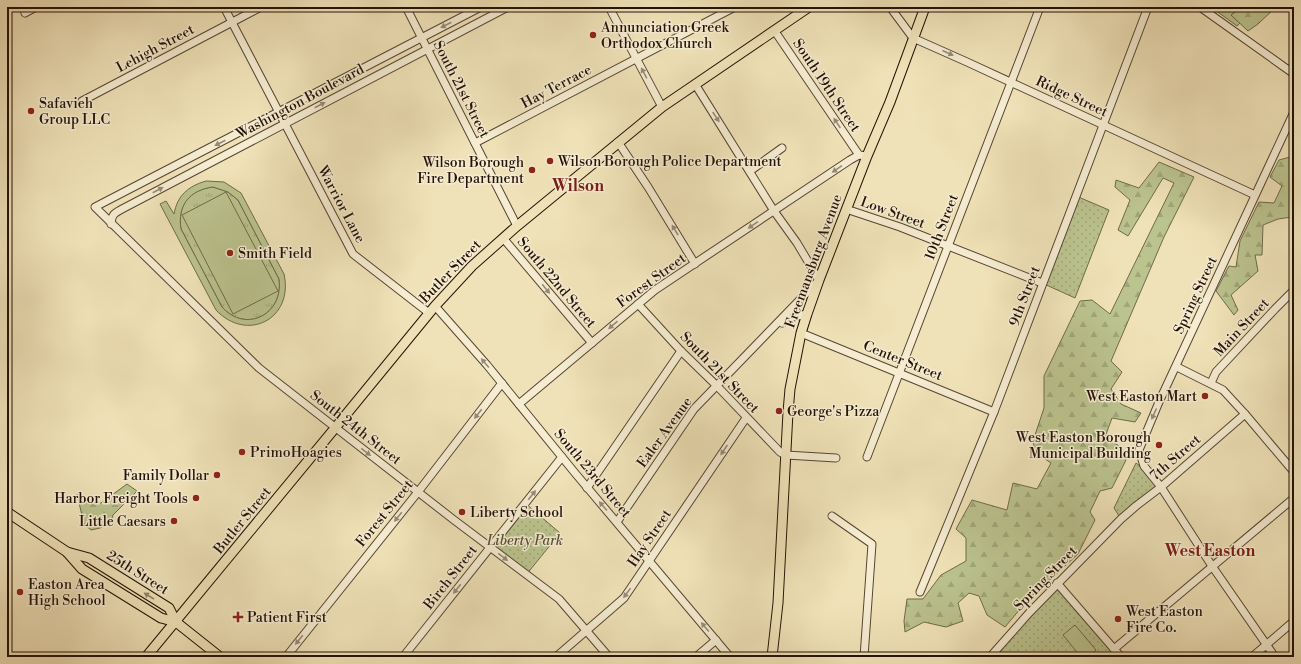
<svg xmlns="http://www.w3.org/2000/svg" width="1301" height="664" viewBox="0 0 1301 664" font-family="'Libre Bodoni',serif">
	<defs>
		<pattern id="grass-tufts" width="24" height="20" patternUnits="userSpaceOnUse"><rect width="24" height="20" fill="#bbc38e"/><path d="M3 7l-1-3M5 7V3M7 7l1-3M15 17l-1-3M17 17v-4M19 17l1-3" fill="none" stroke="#a0a679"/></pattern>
		<pattern id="forest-firs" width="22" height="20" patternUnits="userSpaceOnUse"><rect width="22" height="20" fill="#bbc38e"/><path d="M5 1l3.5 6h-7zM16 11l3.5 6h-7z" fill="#a0a679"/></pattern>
		<pattern id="park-dots" width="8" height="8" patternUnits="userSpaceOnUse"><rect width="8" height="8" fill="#bbc38e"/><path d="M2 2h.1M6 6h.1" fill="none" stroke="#a0a679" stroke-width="1.8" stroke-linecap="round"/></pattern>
	</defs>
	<rect width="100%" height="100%" fill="#f0e2b8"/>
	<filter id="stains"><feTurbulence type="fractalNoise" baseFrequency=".005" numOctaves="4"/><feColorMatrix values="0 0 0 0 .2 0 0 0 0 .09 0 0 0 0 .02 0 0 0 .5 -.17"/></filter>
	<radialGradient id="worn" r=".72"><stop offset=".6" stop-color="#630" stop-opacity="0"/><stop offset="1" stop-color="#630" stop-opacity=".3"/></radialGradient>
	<g fill="url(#grass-tufts)" stroke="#6f6a4a">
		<path d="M 1211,7 L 1242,7 L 1231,15 L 1240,23 L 1237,26 Z"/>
		<path d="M 213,187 L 228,192 L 238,200 L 279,279 C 284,314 246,334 222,307 L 181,229 C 177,205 189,190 213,187 Z"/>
	</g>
	<g fill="url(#forest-firs)" stroke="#6f6a4a">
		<path d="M 1242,7 L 1276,7 L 1258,24 L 1248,31 L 1231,15 Z"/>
		<path d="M 1294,156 L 1294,215 L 1292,217 L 1278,219 L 1263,225 L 1262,255 L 1255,255 L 1258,271 L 1231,295 L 1238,310 L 1234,315 L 1216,291 L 1229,266 L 1236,267 L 1240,241 L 1259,202 L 1274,203 L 1282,186 L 1270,177 L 1279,160 Z"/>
		<path d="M 1159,162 L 1194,177 L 1164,237 L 1111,361 L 1122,372 L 1111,389 L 1121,404 L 1141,413 L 1135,422 L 1112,418 L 1105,437 L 1119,446 L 1126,460 L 1112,488 L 1100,491 L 1090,512 L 1095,520 L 1078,554 L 1026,602 L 1005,627 L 987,615 L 979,596 L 969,593 L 958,603 L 963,621 L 946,627 L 924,622 L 905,632 L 904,621 L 907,599 L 923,599 L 941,575 L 966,561 L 966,538 L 956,529 L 972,500 L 1007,510 L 1013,483 L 1037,489 L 1051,463 L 1035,452 L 1033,441 L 1044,408 L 1044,376 L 1080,301 L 1092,300 L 1110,314 L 1174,183 L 1163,178 L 1128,236 L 1118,230 L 1130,200 L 1115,187 L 1116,180 L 1139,188 Z"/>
		<path d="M 127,484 L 137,491 L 113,515 L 111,522 L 100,528 L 91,530 L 84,524 L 77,494 L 89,503 L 101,503 Z"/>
	</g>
	<g fill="url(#park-dots)" stroke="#6f6a4a">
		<path d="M 1076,196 L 1109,210 L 1075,298 L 1042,283 Z"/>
		<path d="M 1136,463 L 1151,474 L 1161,487 L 1121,519 L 1114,508 Z"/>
		<path d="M 525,503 L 560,533 L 526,575 L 490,548 Z"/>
		<path d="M 1057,583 L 1120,657 L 990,657 Z"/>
	</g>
	<g fill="#bbc38e" stroke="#6f6a4a" fill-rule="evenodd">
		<path d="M 206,181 L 224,182 L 241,193 L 284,274 C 294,319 247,343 216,310 L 160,204 L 166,201 L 174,214 C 177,196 188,186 206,181 ZM 213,187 L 228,192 L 238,200 L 279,279 C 284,314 246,334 222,307 L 181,229 C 177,205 190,190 213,187 Z"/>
		<path d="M 226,192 L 278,291 L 233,314 L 182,215 Z"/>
		<path d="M 1075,625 L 1096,650 L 1088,657 L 1081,657 L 1063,635 Z"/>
	</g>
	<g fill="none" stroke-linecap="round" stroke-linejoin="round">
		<g stroke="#564633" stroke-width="9">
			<g id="minor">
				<path d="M 224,7 L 353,254 L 429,313"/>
				<path d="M 406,7 L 517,226"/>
				<path d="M 481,7 L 95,207 L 259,368 L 454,520 L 559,599 L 609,657"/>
				<path d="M 609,7 L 662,107"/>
				<path d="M 890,7 L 913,38 L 967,62 L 1255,195"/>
				<path d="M 1200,7 L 1294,74"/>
				<path d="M 25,13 L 36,7"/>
				<path d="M 774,30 L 859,155"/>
				<path d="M 82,101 L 261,7"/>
				<path d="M 618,142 L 648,187 L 695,264"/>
				<path d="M 475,143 L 735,7"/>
				<path d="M 750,171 L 782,148"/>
				<path d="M 846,209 L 900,227 L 1042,283"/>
				<path d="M 111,224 C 112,213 115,213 124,208 L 508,7"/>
				<path d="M 503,238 L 592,343"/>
				<path d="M 638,304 L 681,351 L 717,386 L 780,452 L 786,455 L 836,458"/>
				<path d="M 435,306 L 487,365 L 575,473 L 730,657"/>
				<path d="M 782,323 L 793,317 L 807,314"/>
				<path d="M 801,333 L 994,412"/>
				<path d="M 1177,367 L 1223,390 L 1245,414 L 1294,472"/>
				<path d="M 1211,383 L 1216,372 L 1275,309 L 1294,290"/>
				<path d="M 519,404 L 655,290 L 850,160 L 859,155 L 867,156"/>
				<path d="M 867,457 L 1040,7"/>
				<path d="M 587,488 L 681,351"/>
				<path d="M 832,516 L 872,544 L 864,657"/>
				<path d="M 617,522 L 694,409 L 819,280 L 797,243 L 774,211 L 695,84"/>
				<path d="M 1057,583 L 1121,657"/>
				<path d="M 920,592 L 994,412 L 1148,7"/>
				<path d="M 1114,649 L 1294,498"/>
				<path d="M 286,657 L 418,492 L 502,383"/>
				<path d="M 403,657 L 562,457"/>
				<path d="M 556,657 L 624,598 L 746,418"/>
				<path d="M 696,657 L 716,640"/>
				<path d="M 990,657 L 1029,613 L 1121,519 L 1136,506 L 1161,487 L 1245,414"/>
				<path d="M 1252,657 L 1294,621"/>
				<path d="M 1275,657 L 1212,566 L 1161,487 L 1144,466 L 1139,450 L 1159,402 L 1294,112"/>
			</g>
		</g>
		<g stroke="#231207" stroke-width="11">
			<g id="major">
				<path d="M 7,512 L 67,552 L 82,569 L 161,618 L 176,622 L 220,657"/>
				<path d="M 67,552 L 89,558 L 169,608 L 176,622"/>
				<path d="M 146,657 L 335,428 L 435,306 L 472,266 L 517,226 L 662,107 L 809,7"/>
				<path d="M 772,657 L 778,603 L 788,412 L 790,389 L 801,333 L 807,314 L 819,280 L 867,156 L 890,102 L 925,7"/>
			</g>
		</g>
		<use href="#minor" stroke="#f5ecd1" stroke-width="7"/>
		<use href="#major" stroke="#f0e2b8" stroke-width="9"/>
	</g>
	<defs><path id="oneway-solid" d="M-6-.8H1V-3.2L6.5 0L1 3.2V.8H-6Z"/></defs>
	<g fill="#968a76">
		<use href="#oneway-solid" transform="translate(446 25) rotate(153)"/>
		<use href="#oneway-solid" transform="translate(948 53) rotate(24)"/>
		<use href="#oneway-solid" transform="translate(644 73) rotate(-118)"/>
		<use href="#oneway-solid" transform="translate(320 105) rotate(-28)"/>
		<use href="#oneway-solid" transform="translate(716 117) rotate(57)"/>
		<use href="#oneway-solid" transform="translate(837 123) rotate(-124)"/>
		<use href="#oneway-solid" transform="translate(220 143) rotate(153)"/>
		<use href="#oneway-solid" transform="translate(837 169) rotate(146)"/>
		<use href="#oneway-solid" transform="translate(158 190) rotate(-28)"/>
		<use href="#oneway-solid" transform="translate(753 225) rotate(146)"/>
		<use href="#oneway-solid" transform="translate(675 230) rotate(-121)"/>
		<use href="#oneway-solid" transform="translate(546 289) rotate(51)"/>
		<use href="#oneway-solid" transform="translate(613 325) rotate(140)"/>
		<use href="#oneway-solid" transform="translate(485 363) rotate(-130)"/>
		<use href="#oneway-solid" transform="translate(478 414) rotate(128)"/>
		<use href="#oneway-solid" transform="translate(1154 414) rotate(114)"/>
		<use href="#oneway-solid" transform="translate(724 450) rotate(124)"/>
		<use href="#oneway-solid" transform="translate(366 452) rotate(38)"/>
		<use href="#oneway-solid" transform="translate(532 495) rotate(-51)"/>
		<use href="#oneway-solid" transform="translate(603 506) rotate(-131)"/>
		<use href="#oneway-solid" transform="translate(398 517) rotate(129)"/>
		<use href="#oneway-solid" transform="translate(503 557) rotate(37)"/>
		<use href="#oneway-solid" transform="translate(457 589) rotate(128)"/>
		<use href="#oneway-solid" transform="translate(627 593) rotate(126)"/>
		<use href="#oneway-solid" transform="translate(705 627) rotate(-130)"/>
		<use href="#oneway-solid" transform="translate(299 640) rotate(129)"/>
	</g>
	<use fill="#948468" href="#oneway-solid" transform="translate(149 596) rotate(-148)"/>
	<g fill="#8f2418" stroke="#f5ecd1" stroke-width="1.5">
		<circle cx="593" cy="35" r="4"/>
		<circle cx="31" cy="111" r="4"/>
		<circle cx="550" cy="161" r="4"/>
		<circle cx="532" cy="170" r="4"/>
		<circle cx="230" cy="253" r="4"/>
		<circle cx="1205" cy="396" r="4"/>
		<circle cx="779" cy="411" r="4"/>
		<circle cx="1159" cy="445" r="4"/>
		<circle cx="242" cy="452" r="4"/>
		<circle cx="217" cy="475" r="4"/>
		<circle cx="196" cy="498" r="4"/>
		<circle cx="462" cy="512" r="4"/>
		<circle cx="174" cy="521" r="4"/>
		<circle cx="20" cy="592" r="4"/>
		<path d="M236 611h4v4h4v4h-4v4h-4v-4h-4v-4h4z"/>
		<circle cx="1118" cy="619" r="4"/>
	</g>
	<g text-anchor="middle" stroke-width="3" stroke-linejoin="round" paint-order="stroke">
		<g font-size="14" fill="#231207" stroke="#f5ecd1" text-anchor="start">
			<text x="601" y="32">Annunciation Greek<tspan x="601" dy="16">Orthodox Church</tspan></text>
			<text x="39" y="108">Safavieh<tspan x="39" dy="16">Group LLC</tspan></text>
			<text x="558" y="166">Wilson Borough Police Department</text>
			<text x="524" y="167" text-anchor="end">Wilson Borough<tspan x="524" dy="16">Fire Department</tspan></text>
			<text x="238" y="258">Smith Field</text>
			<text x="1197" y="401" text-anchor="end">West Easton Mart</text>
			<text x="787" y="416">George's Pizza</text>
			<text x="1151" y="442" text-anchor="end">West Easton Borough<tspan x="1151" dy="16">Municipal Building</tspan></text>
			<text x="250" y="457">PrimoHoagies</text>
			<text x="209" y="480" text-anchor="end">Family Dollar</text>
			<text x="188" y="503" text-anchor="end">Harbor Freight Tools</text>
			<text x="470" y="517">Liberty School</text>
			<text x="166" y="526" text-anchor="end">Little Caesars</text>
			<text x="28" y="589">Easton Area<tspan x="28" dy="16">High School</tspan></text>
			<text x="1126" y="616">West Easton<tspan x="1126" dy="16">Fire Co.</tspan></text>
			<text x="247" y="622">Patient First</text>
		</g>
		<g font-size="14" fill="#231207" stroke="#f5ecd1">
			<text transform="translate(155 48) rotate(-28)" y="5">Lehigh Street</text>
			<text transform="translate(827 85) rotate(56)" y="5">South 19th Street</text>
			<text transform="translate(556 86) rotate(-28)" y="5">Hay Terrace</text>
			<text transform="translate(462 89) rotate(63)" y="5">South 21st Street</text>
			<text transform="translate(1072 96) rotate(25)" y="5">Ridge Street</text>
			<text transform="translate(300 101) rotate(-28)" y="5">Washington Boulevard</text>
			<text transform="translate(342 204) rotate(62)" y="5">Warrior Lane</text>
			<text transform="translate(893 212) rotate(20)" y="5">Low Street</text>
			<text transform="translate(941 227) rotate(-69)" y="5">10th Street</text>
			<text transform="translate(813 261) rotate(-70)" y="5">Freemansburg Avenue</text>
			<text transform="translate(450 271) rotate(-46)" y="5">Butler Street</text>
			<text transform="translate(651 280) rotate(-36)" y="5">Forest Street</text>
			<text transform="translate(557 282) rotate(50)" y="5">South 22nd Street</text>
			<text transform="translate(1195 295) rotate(-65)" y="5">Spring Street</text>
			<text transform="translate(1024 296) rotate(-69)" y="5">9th Street</text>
			<text transform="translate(1241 327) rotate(-47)" y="5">Main Street</text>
			<text transform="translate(903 360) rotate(22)" y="5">Center Street</text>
			<text transform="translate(720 372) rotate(46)" y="5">South 21st Street</text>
			<text transform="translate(356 427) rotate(38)" y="5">South 24th Street</text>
			<text transform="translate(664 432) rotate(-54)" y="5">Ealer Avenue</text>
			<text transform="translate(1175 457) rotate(-41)" y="5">7th Street</text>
			<text transform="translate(593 473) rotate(50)" y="5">South 23rd Street</text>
			<text transform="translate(384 513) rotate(-51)" y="5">Forest Street</text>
			<text transform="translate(242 520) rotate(-51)" y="5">Butler Street</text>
			<text transform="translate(649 538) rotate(-56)" y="5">Hay Street</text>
			<text transform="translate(138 572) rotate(32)" y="5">25th Street</text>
			<text transform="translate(450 577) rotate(-52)" y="5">Birch Street</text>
			<text transform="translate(1045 578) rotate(-46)" y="5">Spring Street</text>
		</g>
		<g font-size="14" font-style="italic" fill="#585036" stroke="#f5ecd1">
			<text x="525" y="545">Liberty Park</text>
		</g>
		<g font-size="16" font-weight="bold" fill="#7a1f14" stroke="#f5ecd1">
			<text x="578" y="191">Wilson</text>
			<text x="1210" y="556">West Easton</text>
		</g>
	</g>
	<rect width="1301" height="664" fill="none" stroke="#f0e2b8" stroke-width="24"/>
	<rect x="8" y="8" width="1285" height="648" fill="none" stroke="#231207" stroke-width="2"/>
	<rect x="12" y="12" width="1277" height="640" fill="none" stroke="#231207"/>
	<rect width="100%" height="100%" filter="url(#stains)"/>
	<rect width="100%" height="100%" fill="url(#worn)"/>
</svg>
